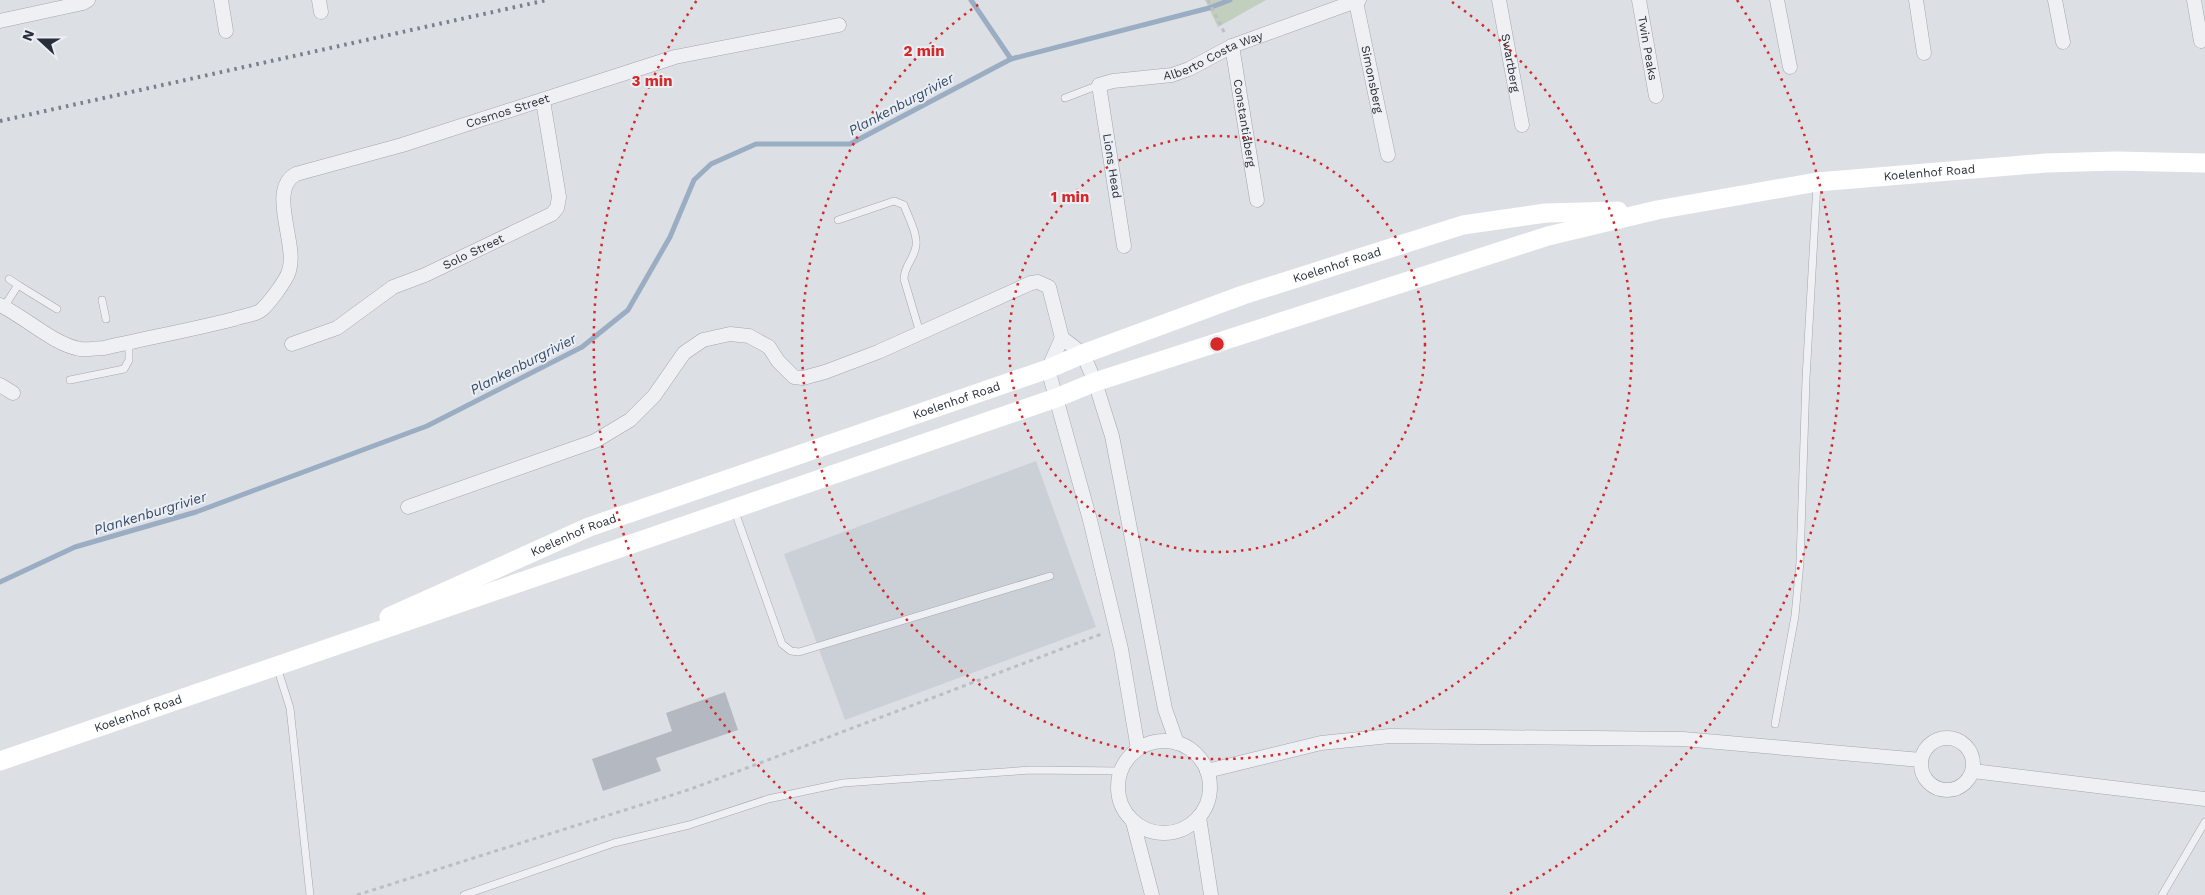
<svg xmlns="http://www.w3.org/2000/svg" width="2205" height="895" viewBox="0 0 2205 895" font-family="'Work Sans',sans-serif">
	<rect width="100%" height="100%" fill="#dce0e5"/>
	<path fill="#cbcfd6" d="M 1036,461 L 1096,627 L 845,720 L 784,554 Z"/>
	<path fill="#c2cebe" d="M 1205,0 L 1266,0 L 1218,27 Z"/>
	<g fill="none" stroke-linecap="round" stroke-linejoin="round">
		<g stroke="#9aadc2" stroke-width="5">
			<path d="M 971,0 L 1011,59"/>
			<path d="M 0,582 L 75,547 L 196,512 L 427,426 L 582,347 L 628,310 L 670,237 L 694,180 L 711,164 L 756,144 L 850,144 L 1011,59 L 1209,8 L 1230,0"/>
		</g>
	</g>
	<path fill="#b4b9c1" d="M 725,692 L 738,730 L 656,758 L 661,771 L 603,791 L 592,759 L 672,731 L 666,713 Z"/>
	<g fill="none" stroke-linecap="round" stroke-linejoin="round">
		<g stroke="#a2a7ae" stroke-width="8">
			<g id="lane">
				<path d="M 1065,98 L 1099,85"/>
				<path d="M 838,220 L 894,201 L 904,205 C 908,217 920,237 915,250 C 912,261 904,267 904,279 L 920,333"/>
				<path d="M 18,285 L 57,309"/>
				<path d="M 102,300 L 106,319"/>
				<path d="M 4,307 L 18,285 L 9,279"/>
				<path d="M 70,380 L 124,369 L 129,360 L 129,342"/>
				<path d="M 734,509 L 782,644 L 791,651 L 799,652 L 1050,576"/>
				<path d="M 277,667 L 290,708 L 310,895"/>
				<path d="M 1775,724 L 1795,616 L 1800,562 L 1806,379 L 1817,183"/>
				<path d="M 464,895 L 614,843 L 689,825 L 768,799 L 843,783 L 1031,770 L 1121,771"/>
				<path d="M 2162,895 L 2205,822"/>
			</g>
		</g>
		<g stroke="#a2a7ae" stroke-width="15">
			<g id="street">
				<path d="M 221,0 L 226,31"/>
				<path d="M 319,0 L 321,12"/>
				<path id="s1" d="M 1499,0 L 1522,125"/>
				<path id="s2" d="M 1639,0 L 1656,96"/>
				<path d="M 1777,0 L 1790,67"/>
				<path d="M 1916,0 L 1924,53"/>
				<path d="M 2055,0 L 2063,42"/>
				<path d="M 2194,0 L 2201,41"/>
				<path id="s3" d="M 1356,2 L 1388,155"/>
				<path d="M 0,21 L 83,3 L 88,0"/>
				<path id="s4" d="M 1232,46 L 1257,200"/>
				<path id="s5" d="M 1124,246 L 1099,85 L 1113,81 L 1172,75 L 1189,69 L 1232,46 L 1359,0"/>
				<path id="s6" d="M 0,305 C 25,317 53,344 80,349 C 88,350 96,348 104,348 C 147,338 191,330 234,319 C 242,316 254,315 260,311 C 268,305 286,281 289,271 C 298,244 267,190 296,174 L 402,145 L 675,57 L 839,25"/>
				<path d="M 1062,338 L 1048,369 L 1090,520 L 1121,649 L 1138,749"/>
				<path id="s7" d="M 292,344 L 337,328 L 393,287 L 425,275 L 552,214 L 557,208 L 559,197 L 543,101"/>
				<path d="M 0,385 L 13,393"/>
				<path d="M 408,507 L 595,441 L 630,420 L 654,396 L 684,353 L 703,340 L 730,334 L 749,336 L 769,347 L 778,361 L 794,377 L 803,378 L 825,372 L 878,352 L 1031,283 L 1038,282 L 1049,287 L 1062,338 L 1083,354 L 1095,382 L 1112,436 L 1165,709 L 1177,743"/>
				<circle cx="1947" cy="764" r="26"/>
				<circle cx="1164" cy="787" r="46"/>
				<path d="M 1207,771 L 1321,743 L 1390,736 L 1683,739 L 1921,760"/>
				<path d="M 1973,771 L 2205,799"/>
				<path d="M 1199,817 L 1211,895"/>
				<path d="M 1133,822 L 1152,895"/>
			</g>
		</g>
		<g stroke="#bbbec4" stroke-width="3" stroke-dasharray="4 4" stroke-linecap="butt">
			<path d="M 1208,0 L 1225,34"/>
			<path d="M 357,895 L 691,789 L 1104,633"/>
		</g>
		<use href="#lane" stroke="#eff0f4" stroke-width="7"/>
		<use href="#street" stroke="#eff0f4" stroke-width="14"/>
		<g stroke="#fff" stroke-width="19">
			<path id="s8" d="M 389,617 L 589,527 L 1048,369 L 1083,354 L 1243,295 L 1463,225 L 1546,213 L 1618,211"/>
			<path id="s9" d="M 0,761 L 1056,398 L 1095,382 L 1548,236 L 1657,210 L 1817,182 L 2046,163 L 2116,161 L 2205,163"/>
		</g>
		<path stroke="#787f8d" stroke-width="4" stroke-dasharray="2.5 5" stroke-linecap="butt" d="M 0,121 L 547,0"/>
	</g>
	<g fill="none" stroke="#d62828" stroke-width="2.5" stroke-dasharray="2.5 5">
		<circle cx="1217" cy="344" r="208"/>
		<path d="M1452 2A415 415 0 1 1 982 2"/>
		<path d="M925 894A623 623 0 0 1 697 0M1737 0A623 623 0 0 1 1509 894"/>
	</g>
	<g text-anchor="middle" stroke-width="4" stroke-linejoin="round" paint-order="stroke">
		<g font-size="12" fill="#282e3a" stroke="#ebeef3">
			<text dy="4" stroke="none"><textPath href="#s2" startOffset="49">Twin Peaks</textPath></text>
			<text dy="4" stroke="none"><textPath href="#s5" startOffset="282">Alberto Costa Way</textPath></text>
			<text dy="4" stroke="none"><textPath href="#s1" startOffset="64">Swartberg</textPath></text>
			<text dy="4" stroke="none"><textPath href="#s3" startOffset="79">Simonsberg</textPath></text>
			<text dy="4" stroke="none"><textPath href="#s6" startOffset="649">Cosmos Street</textPath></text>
			<text dy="4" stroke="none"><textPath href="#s4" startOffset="78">Constantiaberg</textPath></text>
			<text transform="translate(1112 166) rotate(81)" y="4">Lions Head</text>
			<text dy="4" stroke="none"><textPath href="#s9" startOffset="2022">Koelenhof Road</textPath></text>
			<text dy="4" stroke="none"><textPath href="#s7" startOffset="205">Solo Street</textPath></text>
			<text dy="4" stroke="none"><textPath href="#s8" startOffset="1012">Koelenhof Road</textPath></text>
			<text dy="4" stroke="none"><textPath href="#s8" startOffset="608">Koelenhof Road</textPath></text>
			<text dy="4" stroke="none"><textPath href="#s8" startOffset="202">Koelenhof Road</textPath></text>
			<text dy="4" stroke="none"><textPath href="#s9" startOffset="146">Koelenhof Road</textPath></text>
		</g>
		<g font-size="14" font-style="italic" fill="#364c69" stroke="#ebeef3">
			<text transform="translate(901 104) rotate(-28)" y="5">Plankenburgrivier</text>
			<text transform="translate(523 364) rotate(-27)" y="5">Plankenburgrivier</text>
			<text transform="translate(150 513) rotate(-17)" y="5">Plankenburgrivier</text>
		</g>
	</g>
	<circle cx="1217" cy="344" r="8" fill="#d62828" stroke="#ebeef3" stroke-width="2.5"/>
	<g font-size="15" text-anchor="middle" font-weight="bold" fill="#d62828" stroke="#ebeef3" stroke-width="4" stroke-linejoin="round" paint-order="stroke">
		<text x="924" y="56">2 min</text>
		<text x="652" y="86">3 min</text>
		<text x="1070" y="202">1 min</text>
	</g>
	<g transform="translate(40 40) rotate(291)" stroke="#ebeef3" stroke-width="4" paint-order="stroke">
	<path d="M0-4L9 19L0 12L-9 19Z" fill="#282e3a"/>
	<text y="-8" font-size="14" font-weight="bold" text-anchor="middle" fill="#282e3a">N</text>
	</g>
</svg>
